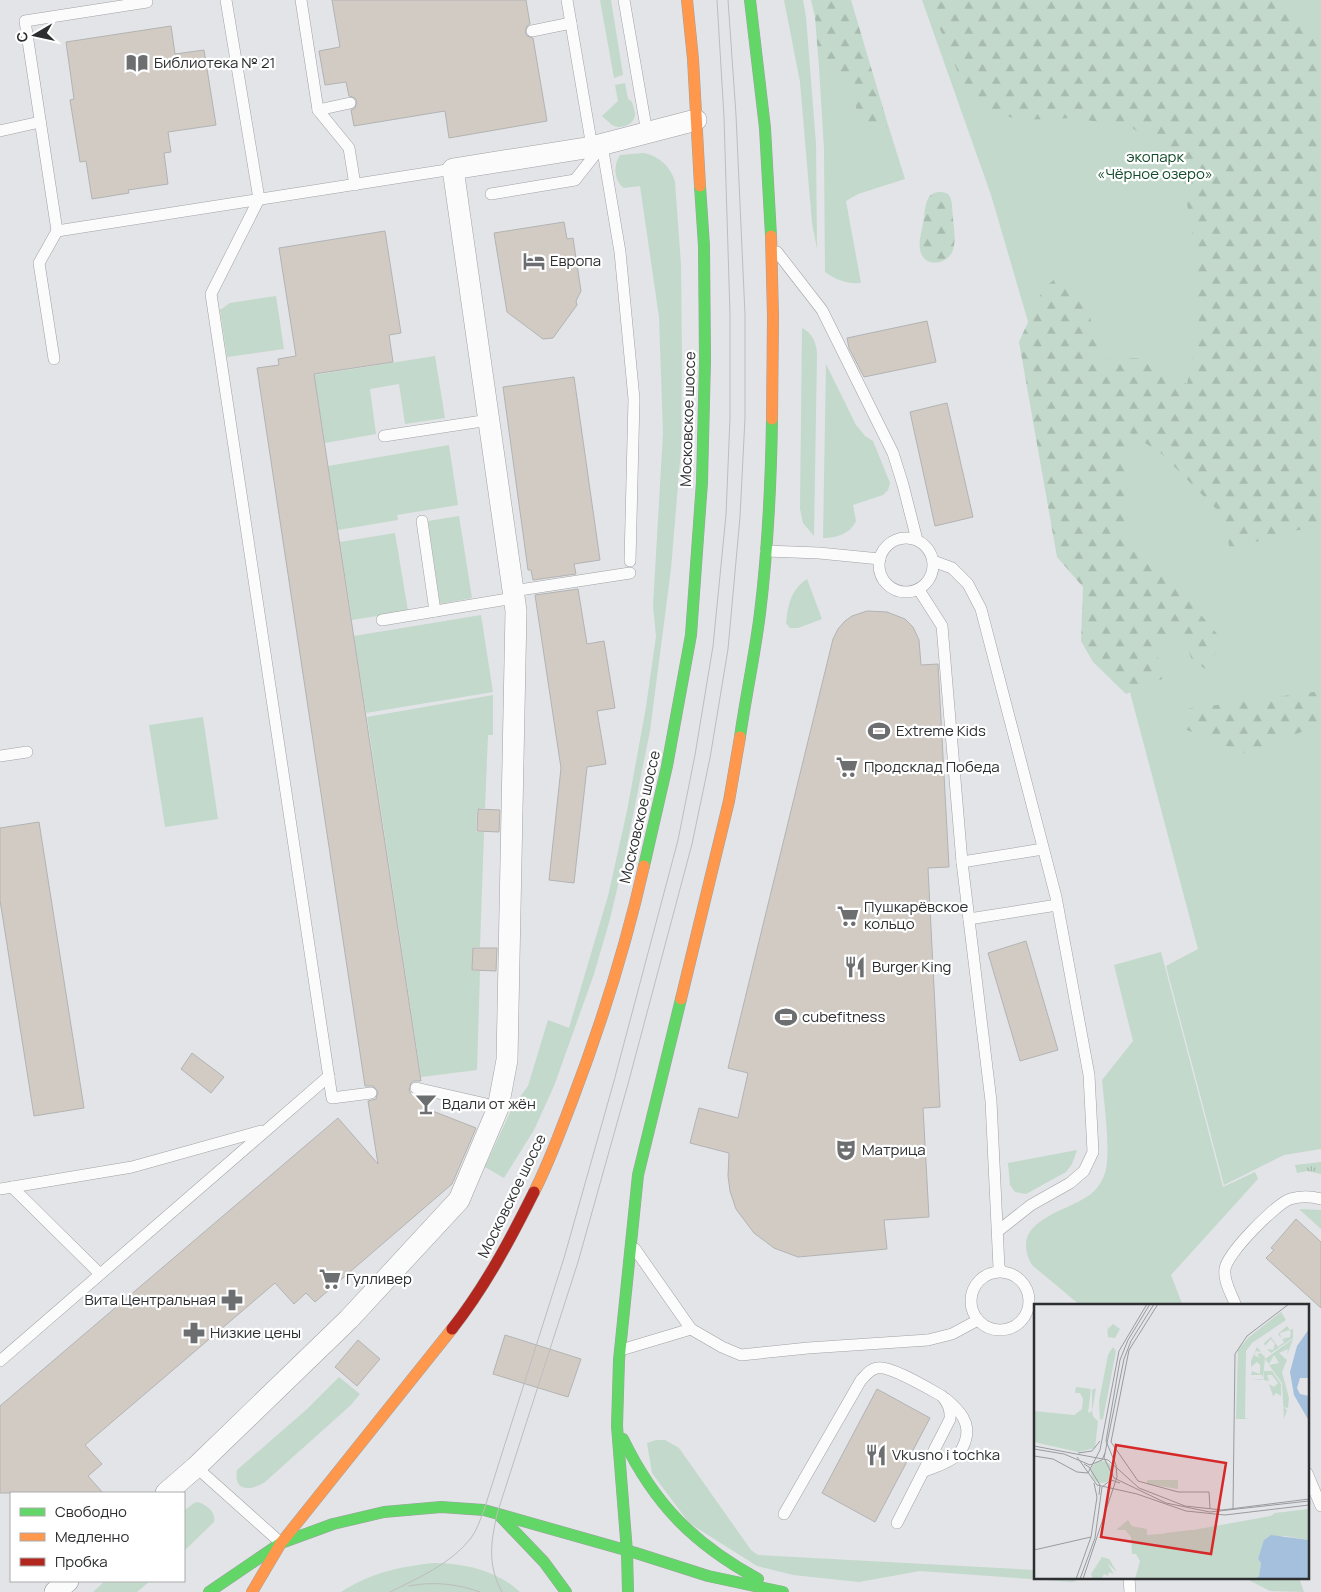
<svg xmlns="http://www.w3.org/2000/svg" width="1321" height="1592" viewBox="0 0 1321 1592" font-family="Manrope,sans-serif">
	<defs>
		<pattern id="forest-firs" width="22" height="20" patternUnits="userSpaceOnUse" patternTransform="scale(1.25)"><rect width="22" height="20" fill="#c3d9cb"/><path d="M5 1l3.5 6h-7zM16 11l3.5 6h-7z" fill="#a8bbaf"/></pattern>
		<pattern id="park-tufts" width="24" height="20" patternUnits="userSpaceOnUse" patternTransform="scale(1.25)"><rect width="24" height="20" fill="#c3d9cb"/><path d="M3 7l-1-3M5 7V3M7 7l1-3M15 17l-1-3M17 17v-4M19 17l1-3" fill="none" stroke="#a8bbaf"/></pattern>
	</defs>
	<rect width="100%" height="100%" fill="#e2e4e7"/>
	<g fill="#c3d9cb">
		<path d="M 600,0 L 611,0 L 623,75 L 614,78 Z"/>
		<path d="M 784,0 L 803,0 L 806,17 L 816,144 L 817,249 L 812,223 L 800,82 Z"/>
		<path d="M 922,0 L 1321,0 L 1321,1149 L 1284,1155 L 1224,1185 L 1166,966 L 1198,949 L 1068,458 L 991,195 Z"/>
		<path d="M 819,67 L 838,76 L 845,83 L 857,109 L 878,126 L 889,128 L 905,179 L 858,194 L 846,201 L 861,283 C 847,284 836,280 825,272 L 824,149 Z"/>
		<path d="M 625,83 L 628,99 L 632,102 C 633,106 635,111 635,115 C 634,125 620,130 612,125 C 609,122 605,119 602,116 L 618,101 L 615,85 Z"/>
		<path d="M 644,153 C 659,156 671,167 675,182 L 681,265 L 682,353 L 681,449 L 671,569 L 650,731 L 625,855 L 610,919 L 594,974 L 554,1086 L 534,1130 L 504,1178 L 485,1167 L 513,1106 L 528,1086 L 548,1020 L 569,1028 L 608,896 L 627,811 L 646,707 L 656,636 L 653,606 L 663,433 L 659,317 L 640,186 L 624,188 C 614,181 613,165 620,155 Z"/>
		<path d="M 276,296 L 284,349 L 227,357 L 220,310 L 230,303 Z"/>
		<path d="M 802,328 C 812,333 816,342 817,353 L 814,536 L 803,523 L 800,509 Z"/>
		<path d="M 435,356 L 445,418 L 405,424 L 399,384 L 370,389 L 376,434 L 325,443 L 314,375 Z"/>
		<path d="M 826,364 L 856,425 L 865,436 L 873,441 L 890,483 L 888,490 L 883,495 L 853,505 L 856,521 C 850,534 836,538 823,538 Z"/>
		<path d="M 449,445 L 458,505 L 397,515 L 398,520 L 338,530 L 328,466 Z"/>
		<path d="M 459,516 L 472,598 L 440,604 L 428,521 Z"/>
		<path d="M 395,533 L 408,611 L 352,620 L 340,542 Z"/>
		<path d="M 807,579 L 822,619 L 798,628 L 790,628 L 786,623 C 788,604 791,590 807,579 Z"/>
		<path d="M 481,615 L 493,692 L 366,713 L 354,636 Z"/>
		<path d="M 493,695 L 493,735 L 488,735 L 485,808 L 477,809 L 476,832 L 484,832 L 480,947 L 473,947 L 472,971 L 480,971 L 477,1070 L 421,1077 L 367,717 Z"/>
		<path d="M 203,717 L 218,819 L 165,827 L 149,725 Z"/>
		<path d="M 1161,952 L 1223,1187 L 1255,1172 L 1258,1179 L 1171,1275 L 1183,1306 L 1081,1306 L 1032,1265 C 1007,1220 1066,1213 1091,1194 C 1097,1189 1101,1183 1104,1176 C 1112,1156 1104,1103 1102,1080 L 1133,1041 L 1114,965 Z"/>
		<path d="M 1077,1150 L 1072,1164 L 1066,1172 L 1026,1194 L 1015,1192 L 1010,1185 L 1008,1163 Z"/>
		<path d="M 1299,1209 L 1321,1210 L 1321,1229 Z"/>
		<path d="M 339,1377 L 360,1394 L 351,1405 L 265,1482 C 251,1491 233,1492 237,1470 L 306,1410 Z"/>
		<path d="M 656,1440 L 665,1440 L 679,1448 L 751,1550 L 758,1555 L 1035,1570 L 1035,1578 L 1082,1578 L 1073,1582 L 920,1571 L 859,1582 L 793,1575 L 757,1566 L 689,1523 L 652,1473 L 647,1443 Z"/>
		<path d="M 198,1502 C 207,1505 216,1512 214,1522 L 184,1551 L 184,1511 L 194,1503 Z"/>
		<path d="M 435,1563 C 464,1563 498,1571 520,1592 L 341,1592 C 370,1573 401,1566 435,1563 Z"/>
		<path d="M 1245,1578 L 1299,1578 L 1304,1592 L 1270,1591 Z"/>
		<path d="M 105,1581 L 150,1581 L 137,1592 L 93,1592 Z"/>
	</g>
	<g fill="url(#forest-firs)">
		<path d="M 811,0 L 851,0 L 889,128 C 882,127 873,125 867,121 C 854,113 851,89 840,78 C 834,73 825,71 819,67 L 815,17 Z"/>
		<path d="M 928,0 L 1283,0 L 1318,38 L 1321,51 L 1321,526 L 1288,532 L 1230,550 L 1223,516 L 1162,454 L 1127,431 L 1127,542 L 1169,577 L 1223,641 L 1205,669 L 1191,658 L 1185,638 L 1153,634 L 1162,679 L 1126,694 L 1093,662 L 1081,641 L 1083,587 L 1057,557 L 1019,342 L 1043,289 L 1064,271 L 1084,297 L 1102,359 L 1145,358 L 1187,384 L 1199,329 L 1195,250 L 1180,163 L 1131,127 L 1073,118 L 1019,120 L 980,107 L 959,75 Z"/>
		<path d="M 938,192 C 942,192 946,192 949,195 C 953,201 952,211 953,218 C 954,232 960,256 940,262 C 935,263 930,263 926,260 C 915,251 921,235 923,224 C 925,215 924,205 929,197 C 931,194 934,193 938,192 Z"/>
		<path d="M 1321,691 L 1321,724 L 1247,754 L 1177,726 L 1187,709 Z"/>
	</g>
	<path fill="url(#park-tufts)" d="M 1321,1162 L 1321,1174 L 1307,1171 L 1297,1173 L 1295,1165 Z"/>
	<g fill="#d2cbc4" stroke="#b3b3b4">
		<path d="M 332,0 L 526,0 L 530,24 L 527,26 L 525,32 L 527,36 L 533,38 L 547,121 L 449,138 L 445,111 L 354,126 L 351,110 L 355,108 L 357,102 L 355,98 L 349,96 L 346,82 L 325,85 L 319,51 L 340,47 Z"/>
		<path d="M 171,26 L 175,54 L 204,50 L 216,125 L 168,132 L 171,152 L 164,153 L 168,184 L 128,190 L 129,193 L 92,199 L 86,161 L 80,162 L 70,100 L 74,99 L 66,42 Z"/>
		<path d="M 564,222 L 567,239 L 573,238 L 581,291 L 576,301 L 577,305 L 553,338 L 543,339 L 507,312 L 494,233 Z"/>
		<path d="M 385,231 L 401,333 L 389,335 L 393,362 L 314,374 L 421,1081 L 414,1081 L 411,1083 L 409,1090 L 411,1094 L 423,1097 L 425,1108 L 476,1128 L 452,1184 L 315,1302 L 306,1293 L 294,1304 L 275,1283 L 85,1445 L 102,1464 L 88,1476 L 103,1493 L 0,1493 L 0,1406 L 338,1118 L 378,1164 L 368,1101 L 376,1099 L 378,1092 L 373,1086 L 365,1086 L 257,368 L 279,365 L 278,359 L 296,356 L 279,248 Z"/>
		<path d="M 927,321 L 936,362 L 864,377 L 849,348 L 847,338 Z"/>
		<path d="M 574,377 L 600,560 L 574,564 L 576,574 L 533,580 L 531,570 L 528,570 L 503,387 Z"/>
		<path d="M 947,403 L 973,517 L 935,526 L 910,412 Z"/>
		<path d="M 578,589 L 587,644 L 604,641 L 615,708 L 597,711 L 606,764 L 587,767 L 574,883 L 549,880 L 561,768 L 535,595 Z"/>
		<path d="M 867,611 L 887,612 L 905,619 L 913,627 L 919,640 L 921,665 L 938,664 L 949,867 L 928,868 L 940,1107 L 923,1108 L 929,1217 L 884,1220 L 887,1249 L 798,1257 L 774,1248 L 754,1233 L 736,1209 L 730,1191 L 728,1176 L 729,1153 L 690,1143 L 699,1108 L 738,1118 L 748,1073 L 728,1068 L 833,639 L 838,629 L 845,621 L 852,616 Z"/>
		<path d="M 478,809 L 500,810 L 499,832 L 477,831 Z"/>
		<path d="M 39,822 L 84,1108 L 34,1116 L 0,900 L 0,828 Z"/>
		<path d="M 1026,941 L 1058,1050 L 1020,1061 L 988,953 Z"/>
		<path d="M 473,948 L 497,948 L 496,971 L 472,970 Z"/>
		<path d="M 192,1053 L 224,1077 L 211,1093 L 181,1069 Z"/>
		<path d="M 1296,1219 L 1321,1242 L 1321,1308 L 1266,1258 L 1274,1250 L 1271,1248 Z"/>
		<path d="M 505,1335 L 581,1359 L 568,1397 L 493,1374 Z"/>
		<path d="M 358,1340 L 380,1359 L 357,1386 L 335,1367 Z"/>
		<path d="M 877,1389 L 930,1418 L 875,1522 L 822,1493 Z"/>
	</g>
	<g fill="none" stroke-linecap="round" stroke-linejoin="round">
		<g stroke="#a0a1a3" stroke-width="12">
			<g id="lane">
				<path d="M 226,0 L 259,199 L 211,294 L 332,1098 L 371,1093"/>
				<path d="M 301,0 L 318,110 L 349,148 L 355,185"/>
				<path d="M 567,0 L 592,147"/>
				<path d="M 624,0 L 647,133"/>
				<path d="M 532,31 L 571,23"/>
				<path d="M 318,110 L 350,103"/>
				<path d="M 0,131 L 40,122"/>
				<path d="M 602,145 L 620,252 L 634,399 L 630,561"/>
				<path d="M 491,194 L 575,180 L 601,147"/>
				<path d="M 57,231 L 453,169"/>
				<path d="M 777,252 L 822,310 L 893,453 L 903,485 L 917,540"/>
				<path d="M 54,359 L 39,263 L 57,231 L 25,21 L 147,2"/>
				<path d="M 384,436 L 489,420"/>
				<path d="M 422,521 L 435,611"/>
				<circle cx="906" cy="565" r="27"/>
				<path d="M 766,551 L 819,553 L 880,559"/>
				<path d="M 933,561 L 952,568 L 968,584 L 981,609 L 1056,897 L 1089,1075 L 1093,1152 L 1084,1171 L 1070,1183 L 1031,1205 L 998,1231"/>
				<path d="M 919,590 L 942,626 L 962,862 L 1043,849"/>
				<path d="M 513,591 L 630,573"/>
				<path d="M 382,620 L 514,598"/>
				<path d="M 0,756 L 27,752"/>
				<path d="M 962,862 L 991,1101 L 999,1268 L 1002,1271"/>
				<path d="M 969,919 L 1057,905"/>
				<path d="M 416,1088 L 482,1103 L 498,1108"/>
				<path d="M 12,1187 L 100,1274"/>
				<path d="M 0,1189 L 132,1167 L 261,1131"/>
				<path d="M 635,1249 L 691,1329 L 722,1347 L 741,1355 L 808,1348 L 928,1340 L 952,1334 L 978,1320"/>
				<circle cx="1000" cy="1301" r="29"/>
				<path d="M 1236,1306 C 1232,1295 1223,1281 1225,1269 C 1227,1253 1275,1205 1290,1199 C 1300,1196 1311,1196 1321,1199"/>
				<path d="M 621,1350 L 691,1329"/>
				<path d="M 0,1361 L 329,1076"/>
				<path d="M 196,1467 L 281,1543"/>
				<path d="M 925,1471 C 935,1467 949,1463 957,1455 C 961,1452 963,1447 965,1442 C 972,1423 959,1410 946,1399"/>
				<path d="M 1307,1473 L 1321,1506"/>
				<path d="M 784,1514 L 861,1380 C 866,1375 870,1369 877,1368 C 890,1365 929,1389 942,1396 C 948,1403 951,1410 950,1419 L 897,1523"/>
				<path d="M 1129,1578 L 1130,1592"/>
			</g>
		</g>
		<g stroke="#a0a1a3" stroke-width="22">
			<g id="street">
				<path d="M 166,1493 L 196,1467 L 349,1319 L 459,1200 L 498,1108 L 507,1060 L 516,611 L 453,169 L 592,147 L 696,120"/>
				<path d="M 55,1592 L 68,1581"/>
			</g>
		</g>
		<g stroke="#a0a1a3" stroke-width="12">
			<g id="fast">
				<path d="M 750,0 L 765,128 L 771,236"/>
				<path d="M 740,737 C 746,695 755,654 760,613 C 768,548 771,483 772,419"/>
				<path d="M 644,866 L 667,766 L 691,635 L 702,482 L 705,360 L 704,246 L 700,186"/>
				<path d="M 623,1439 C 655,1505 694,1544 758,1579"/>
				<path d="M 500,1516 L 544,1562 L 566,1592"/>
				<path d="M 209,1592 L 281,1543 L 333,1524 L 384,1512 L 441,1507 L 484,1510 L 636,1553 L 708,1576 L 783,1592"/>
				<path d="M 628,1592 L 627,1552 L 617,1426 L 619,1360 L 638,1175 L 681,999"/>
			</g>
		</g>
		<g stroke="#a0a1a3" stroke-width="12">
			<g id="slow">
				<path d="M 687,0 L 693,59 L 700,186"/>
				<path d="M 771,236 L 773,316 L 772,419"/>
				<path d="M 681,999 L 729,801 L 740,737"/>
				<path d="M 534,1192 C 549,1163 560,1132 572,1101 C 601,1025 626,945 644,866"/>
				<path d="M 252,1592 L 281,1543 L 452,1329"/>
			</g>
		</g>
		<g stroke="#a0a1a3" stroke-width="12">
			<path id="jam" d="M 452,1329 C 485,1287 510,1240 534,1192"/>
		</g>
		<use href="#lane" stroke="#fbfbfb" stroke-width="11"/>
		<use href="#street" stroke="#fbfbfb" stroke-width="21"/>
		<use href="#fast" stroke="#63d668" stroke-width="11"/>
		<use href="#slow" stroke="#ff974d" stroke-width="11"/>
		<use href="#jam" stroke="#b3261e" stroke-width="11"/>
		<g stroke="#bdbdbd" stroke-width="1">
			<path d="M 409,1586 C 432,1581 458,1584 480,1592"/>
			<path d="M 390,1592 C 418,1578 451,1564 471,1538 C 477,1530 480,1520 484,1510 L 564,1258 L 614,1081 L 678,840 L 695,755 L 713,646 L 726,515 L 730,418 L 730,315 L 724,117 L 717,0"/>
			<path d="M 502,1592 C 487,1565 491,1542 497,1514 L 578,1262 L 628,1084 L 692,844 L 710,758 L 728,649 L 740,517 L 745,418 L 745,315 L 736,115 L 728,0"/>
		</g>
	</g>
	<defs>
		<g id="library-bare" transform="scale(1.725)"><path d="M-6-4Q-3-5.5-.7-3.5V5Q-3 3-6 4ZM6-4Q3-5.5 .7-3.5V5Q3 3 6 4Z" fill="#6c6e70" stroke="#fff" stroke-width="2.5" paint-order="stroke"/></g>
		<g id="hotel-bare" transform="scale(1.725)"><path d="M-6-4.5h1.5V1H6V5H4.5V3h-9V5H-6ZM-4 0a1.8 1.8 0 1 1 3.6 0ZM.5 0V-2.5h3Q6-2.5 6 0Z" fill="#6c6e70" stroke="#fff" stroke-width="2.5" paint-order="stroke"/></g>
		<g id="stadium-bare" transform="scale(1.725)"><path d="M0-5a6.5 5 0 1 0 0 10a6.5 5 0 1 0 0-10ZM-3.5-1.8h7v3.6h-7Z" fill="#6c6e70" stroke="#fff" stroke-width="2.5" paint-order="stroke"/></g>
		<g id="supermarket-bare" transform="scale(1.725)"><path d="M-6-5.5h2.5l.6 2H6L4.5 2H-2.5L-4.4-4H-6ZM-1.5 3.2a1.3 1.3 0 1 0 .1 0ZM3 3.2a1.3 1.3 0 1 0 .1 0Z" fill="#6c6e70" stroke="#fff" stroke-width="2.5" paint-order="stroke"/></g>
		<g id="restaurant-bare" transform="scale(1.725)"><path d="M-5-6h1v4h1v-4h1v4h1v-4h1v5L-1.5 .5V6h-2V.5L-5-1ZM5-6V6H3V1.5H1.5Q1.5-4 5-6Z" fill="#6c6e70" stroke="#fff" stroke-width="2.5" paint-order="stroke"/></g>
		<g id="bar-bare" transform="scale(1.725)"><path d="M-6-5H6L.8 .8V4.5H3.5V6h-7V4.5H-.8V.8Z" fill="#6c6e70" stroke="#fff" stroke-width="2.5" paint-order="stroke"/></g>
		<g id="theatre-bare" transform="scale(1.725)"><path d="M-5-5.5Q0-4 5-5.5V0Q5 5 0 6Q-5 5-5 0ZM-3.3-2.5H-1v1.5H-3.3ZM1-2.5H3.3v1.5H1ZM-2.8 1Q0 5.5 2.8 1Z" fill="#6c6e70" stroke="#fff" stroke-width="2.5" paint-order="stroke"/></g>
		<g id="pharmacy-bare" transform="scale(1.725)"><path d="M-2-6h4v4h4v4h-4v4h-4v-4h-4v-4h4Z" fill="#6c6e70" stroke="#fff" stroke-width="2.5" paint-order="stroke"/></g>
	</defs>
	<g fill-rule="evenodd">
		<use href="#library-bare" x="137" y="63"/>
		<use href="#hotel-bare" x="534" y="261"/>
		<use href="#stadium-bare" x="879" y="731"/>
		<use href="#supermarket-bare" x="847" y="767"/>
		<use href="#supermarket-bare" x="848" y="916"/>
		<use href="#restaurant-bare" x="855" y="967"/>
		<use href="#stadium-bare" x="786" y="1017"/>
		<use href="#bar-bare" x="426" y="1104"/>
		<use href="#theatre-bare" x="846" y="1150"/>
		<use href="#supermarket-bare" x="330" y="1279"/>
		<use href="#pharmacy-bare" x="232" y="1300"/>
		<use href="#pharmacy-bare" x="194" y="1333"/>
		<use href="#restaurant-bare" x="876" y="1455"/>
	</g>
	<g text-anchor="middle" stroke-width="4.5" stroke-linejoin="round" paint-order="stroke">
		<g font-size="15" fill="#2d2e30" stroke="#fff" text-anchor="start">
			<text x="154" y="68">Библиотека № 21</text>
			<text x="550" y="266">Европа</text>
			<text x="896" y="736">Extreme Kids</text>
			<text x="864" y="772">Продсклад Победа</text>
			<text x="864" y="912">Пушкарёвское<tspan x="864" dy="17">кольцо</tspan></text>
			<text x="872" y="972">Burger King</text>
			<text x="802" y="1022">cubefitness</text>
			<text x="442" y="1109">Вдали от жён</text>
			<text x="862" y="1155">Матрица</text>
			<text x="346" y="1284">Гулливер</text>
			<text x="216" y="1305" text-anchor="end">Вита Центральная</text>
			<text x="210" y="1338">Низкие цены</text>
			<text x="892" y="1460">Vkusno i tochka</text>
		</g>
		<g font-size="15" fill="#144c2b" stroke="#fff">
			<text x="1155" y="162">экопарк<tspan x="1155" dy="17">«Чёрное озеро»</tspan></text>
		</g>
		<g font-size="15" fill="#2d2e30" stroke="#fff">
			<text transform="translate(688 419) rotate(-88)" y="5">Московское шоссе</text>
			<text transform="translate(640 817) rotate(-77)" y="5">Московское шоссе</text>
			<text transform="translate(512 1196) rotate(-64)" y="5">Московское шоссе</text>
		</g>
	</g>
	<g transform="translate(1034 1304)">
		<rect width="275" height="275" fill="#e2e4e7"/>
		<path d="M 247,8 L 252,16 L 218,39 L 212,47 L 211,114 L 215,115 L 202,115 L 204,46 L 215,33 ZM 253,22 L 256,26 L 259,25 L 259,34 L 237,49 L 233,45 L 239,46 L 241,40 L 237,35 L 231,42 L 230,39 L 237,33 L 244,43 L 250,38 L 248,35 L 256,33 L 257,28 L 255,26 L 246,29 L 247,34 L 244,30 ZM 259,35 L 253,51 L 254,45 L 245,49 L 253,56 L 248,68 L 255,94 L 254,104 L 249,103 L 253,106 L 250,115 L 248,79 L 235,61 L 245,59 L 240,51 L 235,60 L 231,55 ZM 223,43 L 227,48 L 222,47 L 220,51 L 226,54 L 223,50 L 227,49 L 231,53 L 229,76 L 217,75 L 229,75 L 228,71 L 217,71 L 218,67 L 226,70 L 226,61 L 223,58 L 217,63 L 217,57 ZM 230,67 L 238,67 L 247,80 L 247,92 L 242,89 L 239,92 L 235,80 L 240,83 L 244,79 L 238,71 L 233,71 L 235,77 L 230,76 ZM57 168a11 11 0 1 1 22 0a11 11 0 1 1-22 0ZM 113,176 L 144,176 L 144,185 L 113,180 ZM 275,205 L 275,236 L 257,231 L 232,234 L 224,255 L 227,259 L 225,272 L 221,275 L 101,275 L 106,257 L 102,250 L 98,250 L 97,233 L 91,226 L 82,226 L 94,216 L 98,222 L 113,225 L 113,231 L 148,228 Z" fill="#c3d9cb"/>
		<path d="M 73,20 L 74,25 L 79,20 L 86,25 L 81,34 L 74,33 ZM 79,43 L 82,47 L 69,115 L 66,116 L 65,97 L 74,51 ZM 42,83 L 57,85 L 54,109 L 58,107 L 58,86 L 62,84 L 58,108 L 60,115 L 38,113 L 48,105 L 49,95 L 46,89 L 41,89 ZM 275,205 L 275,213 L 241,213 L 240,221 L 232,229 L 219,221 L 220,218 L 235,219 L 234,214 L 241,209 ZM 275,215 L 275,236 L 239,230 L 248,221 L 242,216 ZM 188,221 L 199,221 L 209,226 L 215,224 L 224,235 L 219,240 L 199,239 L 196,243 L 201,247 L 187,256 L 183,256 L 178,247 L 166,250 L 162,255 L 162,275 L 128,275 L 131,249 L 139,250 L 137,258 L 146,269 L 148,270 L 149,266 L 149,251 L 146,252 L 141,246 L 140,238 L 149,232 L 142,231 L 134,236 L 135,232 L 131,229 L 157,226 L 161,229 L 155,231 L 153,237 L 168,239 L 174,225 ZM 129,232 L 129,242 L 126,275 L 102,274 L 113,266 L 124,270 ZM 227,232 L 231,234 L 223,252 L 204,257 L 200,255 L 204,249 L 211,250 L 213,243 L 225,239 ZM 68,253 L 75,255 L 83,268 L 73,259 L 80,270 L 75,268 L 74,272 L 70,270 L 68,274 L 59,275 L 57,270 Z" fill="#c3d9cb"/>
		<path d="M 0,107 L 59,113 L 64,117 L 61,144 L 44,148 L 0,138 Z" fill="#c3d9cb"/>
		<path d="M 275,25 L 275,74 L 266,74 L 263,84 L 266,90 L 275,92 L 275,117 L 260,91 L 256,68 L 263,42 ZM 237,231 L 275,236 L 275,275 L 221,275 L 225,272 L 227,259 L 224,255 L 230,236 Z" fill="#a4c0dc"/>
		<path fill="none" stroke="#9a9b9e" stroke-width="1" d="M 120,0 L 97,37 L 90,55 L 70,154 L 80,174 L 132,199 L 176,208 L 275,197M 124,0 L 95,46 L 77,138 L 104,177 L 144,188 L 175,188 L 176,204M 0,142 L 74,156 L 105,184 L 151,202 L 188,206 L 275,195M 0,145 L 30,150 L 56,161 L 68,156 L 71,149M 44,149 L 58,147 L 66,137M 0,152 L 19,155 L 43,168 L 54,169M 43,153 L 63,181 L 103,190 L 152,207 L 191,211 L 275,201M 50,160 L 55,163 L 66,181 L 65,191M 54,169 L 66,146 L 85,47 L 113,0M 199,204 L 201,50 L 213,32 L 255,0M 0,246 L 57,233M 42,275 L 57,233 L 63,193 L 60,179M 46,275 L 61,234 L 68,183 L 77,176 L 86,179M 49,275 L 83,173 L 82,161 L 72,137 L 86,56 L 94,36 L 116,0"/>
		<path fill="#d62828" fill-opacity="0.15" stroke="#d62828" stroke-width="2.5" d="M 82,141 L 192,159 L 177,250 L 67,233 Z"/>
		<rect width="275" height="275" fill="none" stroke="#2d2e30" stroke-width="2.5"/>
	</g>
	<rect x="10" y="1492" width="175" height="90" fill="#ffffff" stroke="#ababac"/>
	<rect x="20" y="1508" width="25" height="8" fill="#63d668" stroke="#ababac"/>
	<text x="55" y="1517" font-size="15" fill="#2d2e30">Свободно</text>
	<rect x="20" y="1533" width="25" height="8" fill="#ff974d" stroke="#ababac"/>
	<text x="55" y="1542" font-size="15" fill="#2d2e30">Медленно</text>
	<rect x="20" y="1558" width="25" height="8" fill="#b3261e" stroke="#ababac"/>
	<text x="55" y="1567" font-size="15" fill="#2d2e30">Пробка</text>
	<g transform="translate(35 35) rotate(261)" stroke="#ffffff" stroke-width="4" paint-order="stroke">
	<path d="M0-4L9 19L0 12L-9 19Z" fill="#2d2e30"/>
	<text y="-8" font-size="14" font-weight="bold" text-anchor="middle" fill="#2d2e30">С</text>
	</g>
</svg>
